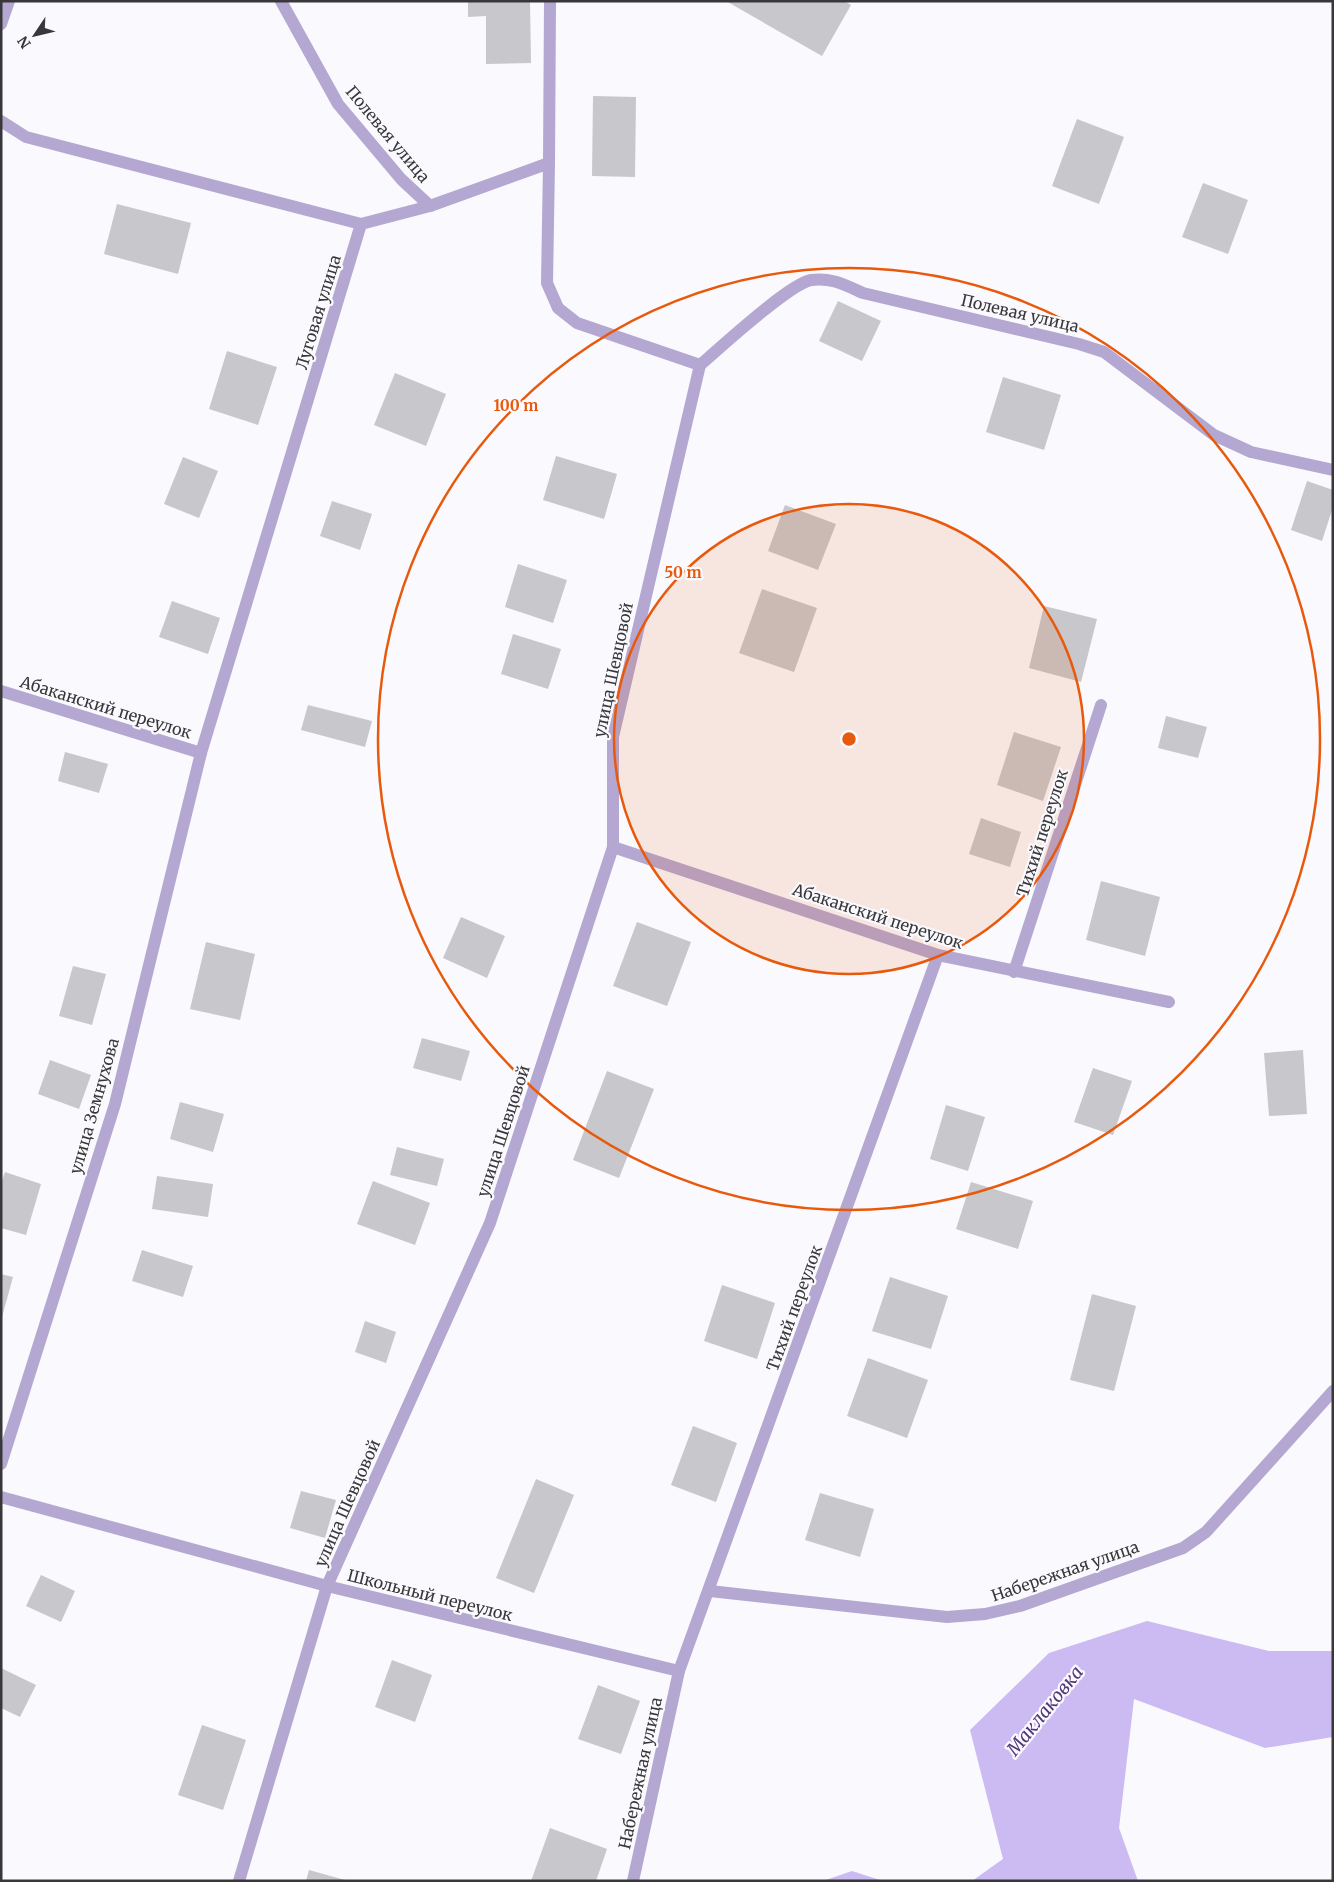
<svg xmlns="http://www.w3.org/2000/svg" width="1334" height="1882" viewBox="0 0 1334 1882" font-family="Merriweather,serif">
	<rect width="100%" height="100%" fill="#faf9fe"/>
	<g fill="#ccbaf2">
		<path d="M 1147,1621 L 1269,1651 L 1333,1651 L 1333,1737 L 1265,1748 L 1134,1699 L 1119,1828 L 1138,1881 L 972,1881 L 1003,1859 L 970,1730 L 1049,1653 Z"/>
		<path d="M 852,1871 L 883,1881 L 823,1881 Z"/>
	</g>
	<g fill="#c8c7cc">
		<path d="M 468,1 L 530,1 L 531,63 L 486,64 L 486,16 L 468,17 Z"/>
		<path d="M 726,1 L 844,1 L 851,5 L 822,56 Z"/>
		<path d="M 593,96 L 636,97 L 635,177 L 592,176 Z"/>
		<path d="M 1077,119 L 1124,137 L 1099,204 L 1052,186 Z"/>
		<path d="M 1203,183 L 1248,200 L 1228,254 L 1182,237 Z"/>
		<path d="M 117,204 L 191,223 L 178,274 L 104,254 Z"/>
		<path d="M 838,301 L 881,321 L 862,361 L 819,341 Z"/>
		<path d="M 227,351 L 277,367 L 258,425 L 209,409 Z"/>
		<path d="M 395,373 L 446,394 L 426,446 L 374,425 Z"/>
		<path d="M 1003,377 L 1061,395 L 1044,450 L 986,432 Z"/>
		<path d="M 556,456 L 617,474 L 604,519 L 543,500 Z"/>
		<path d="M 183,457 L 218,471 L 199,518 L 164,504 Z"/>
		<path d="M 1307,481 L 1333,490 L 1333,507 L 1322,541 L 1291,530 Z"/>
		<path d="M 332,501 L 372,514 L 360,550 L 320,536 Z"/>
		<path d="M 785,505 L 836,524 L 818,570 L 768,551 Z"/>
		<path d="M 518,564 L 567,580 L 553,623 L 505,607 Z"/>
		<path d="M 762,589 L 817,608 L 794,672 L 739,653 Z"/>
		<path d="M 172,601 L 220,618 L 208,654 L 159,637 Z"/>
		<path d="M 1044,606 L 1097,619 L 1081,682 L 1029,668 Z"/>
		<path d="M 513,634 L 561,649 L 548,689 L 501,674 Z"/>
		<path d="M 308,705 L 372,721 L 365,747 L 301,730 Z"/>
		<path d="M 1166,716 L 1207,727 L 1198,758 L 1158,748 Z"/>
		<path d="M 1014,732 L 1061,747 L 1043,801 L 997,785 Z"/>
		<path d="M 65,752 L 108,764 L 99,793 L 58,781 Z"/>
		<path d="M 981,818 L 1021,832 L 1010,867 L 969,854 Z"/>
		<path d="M 1101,881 L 1160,897 L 1145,956 L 1086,940 Z"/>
		<path d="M 461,917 L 505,936 L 487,978 L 443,958 Z"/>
		<path d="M 637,922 L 691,942 L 667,1006 L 613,986 Z"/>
		<path d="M 206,942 L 255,954 L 240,1020 L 190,1009 Z"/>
		<path d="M 73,966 L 106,974 L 92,1025 L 59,1016 Z"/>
		<path d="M 422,1038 L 470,1051 L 461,1081 L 413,1068 Z"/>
		<path d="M 1303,1050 L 1307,1114 L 1269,1116 L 1264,1053 Z"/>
		<path d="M 50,1060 L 91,1075 L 79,1109 L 38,1094 Z"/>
		<path d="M 1093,1068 L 1132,1081 L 1113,1135 L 1074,1122 Z"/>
		<path d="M 607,1071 L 654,1089 L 619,1178 L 573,1160 Z"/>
		<path d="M 180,1102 L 224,1114 L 213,1152 L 170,1139 Z"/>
		<path d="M 946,1105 L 985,1117 L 968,1171 L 930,1159 Z"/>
		<path d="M 397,1147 L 444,1159 L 437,1186 L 390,1175 Z"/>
		<path d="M 5,1172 L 41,1184 L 26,1235 L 1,1228 L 1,1184 Z"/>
		<path d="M 157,1176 L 213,1184 L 208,1217 L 152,1209 Z"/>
		<path d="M 373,1181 L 430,1203 L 415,1245 L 357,1224 Z"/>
		<path d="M 971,1182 L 1033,1201 L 1018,1249 L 956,1229 Z"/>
		<path d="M 142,1250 L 193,1266 L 183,1297 L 132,1281 Z"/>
		<path d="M 1,1274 L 13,1277 L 2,1317 L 1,1317 Z"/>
		<path d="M 890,1277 L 948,1296 L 931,1349 L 872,1331 Z"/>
		<path d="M 722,1285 L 775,1303 L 757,1359 L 704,1341 Z"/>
		<path d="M 1092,1294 L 1136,1306 L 1114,1391 L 1070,1380 Z"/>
		<path d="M 365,1321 L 396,1332 L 386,1363 L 355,1352 Z"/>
		<path d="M 868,1358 L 928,1380 L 907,1438 L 847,1416 Z"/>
		<path d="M 693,1426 L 737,1443 L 716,1502 L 671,1485 Z"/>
		<path d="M 536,1479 L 574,1495 L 534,1593 L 496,1578 Z"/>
		<path d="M 301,1491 L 336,1500 L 325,1538 L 290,1528 Z"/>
		<path d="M 820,1493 L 874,1509 L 860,1557 L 805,1540 Z"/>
		<path d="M 41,1575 L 75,1591 L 61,1622 L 26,1606 Z"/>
		<path d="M 392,1660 L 432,1675 L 415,1722 L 375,1707 Z"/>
		<path d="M 1,1668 L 36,1685 L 20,1717 L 1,1708 Z"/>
		<path d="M 598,1685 L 640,1701 L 621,1754 L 578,1739 Z"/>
		<path d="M 202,1725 L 246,1740 L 223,1810 L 178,1795 Z"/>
		<path d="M 550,1828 L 607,1849 L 596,1881 L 531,1881 Z"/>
		<path d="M 309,1870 L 345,1880 L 345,1881 L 306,1881 Z"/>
	</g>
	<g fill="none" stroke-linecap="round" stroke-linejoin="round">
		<g stroke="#b4a7d1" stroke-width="12">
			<path d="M 281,1 L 338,104 L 401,179 L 430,206"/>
			<path d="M 1,24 L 9,1"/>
			<path d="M 1,121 L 26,137 L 361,224"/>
			<path d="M 549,163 L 547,283 L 558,308 L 577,323 L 700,365"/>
			<path d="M 700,365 C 721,347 789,284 811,280 C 831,277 845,285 863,293 L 1079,344 L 1104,352 L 1214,435 L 1251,452 L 1333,470"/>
			<path d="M 1,691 L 201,753"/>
			<path d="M 613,847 L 938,955 L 1169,1002"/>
			<path d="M 1014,972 L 1101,705"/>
			<path d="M 1,1464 L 115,1104 L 201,753 L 361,224 L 430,206 L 549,163 L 550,1"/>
			<path d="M 1,1497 L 327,1586 L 679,1671"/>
			<path d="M 710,1591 L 947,1617 L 985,1614 L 1020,1606 L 1183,1548 L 1206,1532 L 1333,1391"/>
			<path d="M 239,1881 L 327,1586 L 490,1223 L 613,847 L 613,737 L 700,365"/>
			<path d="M 633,1881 L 679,1671 L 938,955"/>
		</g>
	</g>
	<circle cx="849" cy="739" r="235" fill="#e8590c" fill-opacity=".12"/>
	<g fill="none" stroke="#e8590c" stroke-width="2.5">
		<circle cx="849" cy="739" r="235"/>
		<circle cx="849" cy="739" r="471"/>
	</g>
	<g text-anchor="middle" stroke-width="4.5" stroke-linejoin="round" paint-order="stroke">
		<g font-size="16" fill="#383739" stroke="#faf9fe">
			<text transform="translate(388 134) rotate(50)" y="6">Полевая улица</text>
			<text transform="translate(318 312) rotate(-73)" y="6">Луговая улица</text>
			<text transform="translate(1020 313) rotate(13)" y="6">Полевая улица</text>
			<text transform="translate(613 670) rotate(-78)" y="6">улица Шевцовой</text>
			<text transform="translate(106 707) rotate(17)" y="6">Абаканский переулок</text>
			<text transform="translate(1042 833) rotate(-72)" y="6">Тихий переулок</text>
			<text transform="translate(878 916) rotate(18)" y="6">Абаканский переулок</text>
			<text transform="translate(94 1106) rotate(-74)" y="6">улица Земнухова</text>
			<text transform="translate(503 1131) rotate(-72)" y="6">улица Шевцовой</text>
			<text transform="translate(794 1308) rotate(-70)" y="6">Тихий переулок</text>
			<text transform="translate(347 1503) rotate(-66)" y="6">улица Шевцовой</text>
			<text transform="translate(1065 1571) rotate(-19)" y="6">Набережная улица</text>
			<text transform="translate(430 1595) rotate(14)" y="6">Школьный переулок</text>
			<text transform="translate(640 1773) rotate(-78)" y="6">Набережная улица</text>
		</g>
		<g font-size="18" font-style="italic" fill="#503779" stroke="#faf9fe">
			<text transform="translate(1045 1711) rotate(-51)" y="6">Маклаковка</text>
		</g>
	</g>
	<circle cx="849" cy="739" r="8" fill="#e8590c" stroke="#faf9fe" stroke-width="2.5"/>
	<g font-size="15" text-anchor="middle" font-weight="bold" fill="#e8590c" stroke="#faf9fe" stroke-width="4.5" stroke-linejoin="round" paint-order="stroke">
		<text x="516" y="411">100 m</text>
		<text x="683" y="578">50 m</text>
	</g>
	<rect width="1334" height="1882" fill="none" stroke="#383739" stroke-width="5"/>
	<g transform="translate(35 35) rotate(235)" stroke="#faf9fe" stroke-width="4" paint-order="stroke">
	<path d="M0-4L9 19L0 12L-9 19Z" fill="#383739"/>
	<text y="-8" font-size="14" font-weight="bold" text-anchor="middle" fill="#383739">N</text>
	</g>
</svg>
